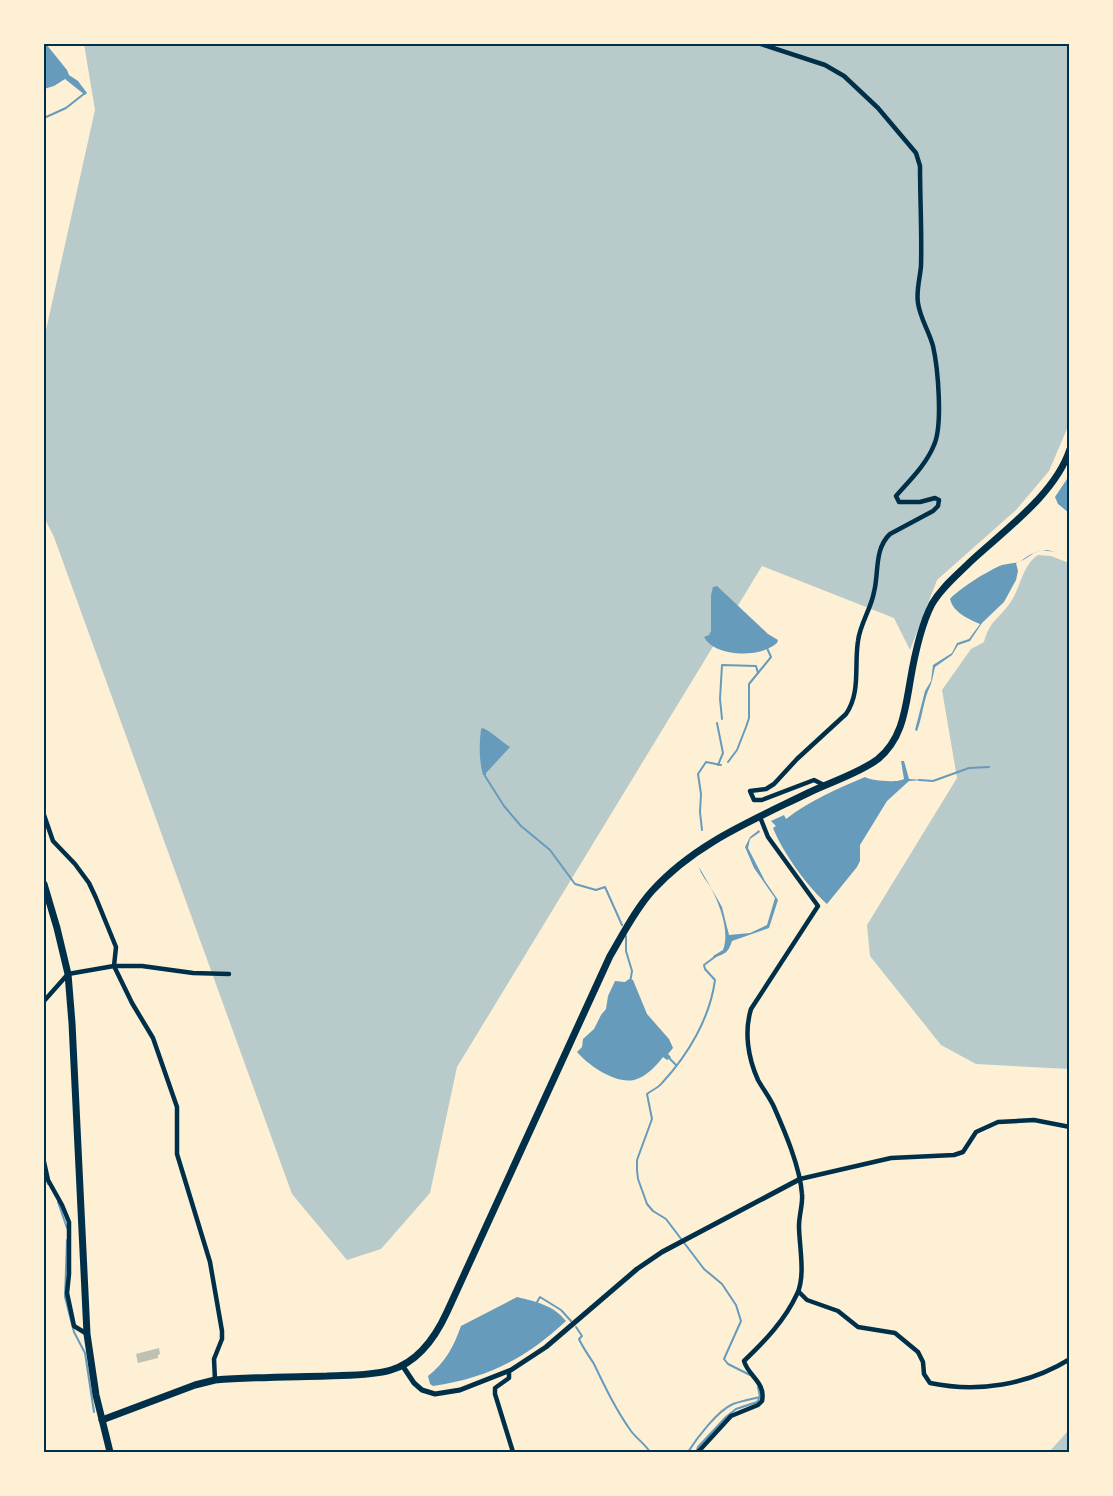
<svg xmlns="http://www.w3.org/2000/svg" width="1113" height="1496" viewBox="0 0 1113 1496" font-family="Lato,sans-serif">
	<rect width="100%" height="100%" fill="#fdf0d5"/>
	<g fill="#b9caca">
		<path d="M 84,44 L 1069,44 L 1069,424 L 1049,471 L 1016,510 L 937,580 L 910,650 L 894,618 L 762,566 L 457,1067 L 430,1193 L 381,1249 L 347,1260 L 292,1194 L 54,537 L 44,517 L 44,339 L 95,110 Z"/>
		<path d="M 1038,555 L 1051,556 L 1069,563 L 1069,1069 L 976,1064 L 941,1045 L 870,956 L 867,925 L 957,778 L 942,690 L 971,649 L 984,642 C 990,620 998,620 1010,603 C 1021,588 1022,565 1038,555 Z"/>
		<path d="M 1069,1430 L 1069,1452 L 1049,1452 Z"/>
	</g>
	<g fill="#669bbc">
		<path d="M 44,44 L 46,44 L 67,70 L 69,75 L 78,81 L 87,93 L 85,95 L 65,79 L 54,86 L 44,89 Z"/>
		<path d="M 1069,476 L 1069,513 L 1058,504 L 1055,497 Z"/>
		<path d="M 1047,550 L 1069,555 C 1058,553 1045,548 1034,553 C 1027,555 1023,561 1016,563 L 1018,571 L 1016,580 L 1004,602 L 982,623 L 970,641 L 958,645 L 952,655 L 935,667 C 933,676 932,683 928,691 C 923,704 922,718 917,731 L 915,730 L 925,691 L 931,681 L 933,665 L 952,653 L 957,643 L 969,639 L 980,624 C 968,619 953,612 950,599 C 960,588 989,570 1002,565 C 1009,563 1015,564 1021,561 C 1033,555 1031,552 1047,550 Z"/>
		<path d="M 717,586 L 768,634 L 778,640 L 777,643 C 774,645 772,647 769,648 C 753,657 714,656 704,637 L 709,635 L 711,631 L 711,595 L 713,587 Z"/>
		<path d="M 483,728 C 493,733 501,741 510,747 L 486,773 L 486,776 L 483,775 C 479,760 479,745 481,729 Z"/>
		<path d="M 901,761 L 904,761 L 909,779 L 923,780 L 909,781 L 887,801 L 860,845 L 860,861 L 857,867 L 827,904 C 807,886 783,853 773,828 L 776,826 L 771,821 L 784,815 L 786,819 C 809,801 837,789 865,777 C 872,781 897,783 904,779 Z"/>
		<path d="M 759,830 L 760,832 L 750,839 L 748,848 L 765,881 L 778,900 L 769,928 L 732,941 C 728,953 726,953 714,958 L 713,956 L 723,950 C 730,932 720,905 711,888 C 707,881 701,875 699,867 L 722,907 L 729,935 L 750,933 L 767,925 L 775,898 L 754,868 L 745,847 L 750,837 Z"/>
		<path d="M 629,979 L 633,980 L 647,1014 L 669,1039 L 673,1048 L 668,1054 L 671,1057 L 667,1060 L 663,1057 C 656,1066 646,1077 634,1080 C 615,1084 588,1065 577,1052 L 582,1047 L 583,1039 L 594,1029 L 601,1015 L 606,1009 L 608,996 L 615,981 L 625,982 Z"/>
		<path d="M 517,1297 C 537,1302 553,1305 566,1321 C 525,1359 488,1378 433,1386 L 430,1384 L 428,1376 C 445,1363 454,1346 461,1326 Z"/>
	</g>
	<g fill="none" stroke-linecap="round" stroke-linejoin="round">
		<g stroke="#669bbc" stroke-width="2">
			<path d="M 44,118 L 66,108 L 85,93"/>
			<path d="M 722,719 L 720,699 L 722,665 L 756,666 L 758,673"/>
			<path d="M 717,723 L 723,753 L 718,765"/>
			<path d="M 728,762 L 737,750 L 746,727 L 749,718 L 749,684 L 771,657 L 767,648"/>
			<path d="M 485,776 L 504,806 L 521,826 L 550,850 L 575,884 L 596,890 L 605,887 L 622,925"/>
			<path d="M 919,780 L 933,781 L 969,768 L 989,767"/>
			<path d="M 702,830 L 700,812 L 701,794 L 698,774 L 706,762 L 721,765"/>
			<path d="M 626,936 L 626,951 L 632,971 L 630,983"/>
			<path d="M 716,956 L 704,965 L 705,969 L 715,980 C 710,1018 688,1055 662,1083 C 658,1088 652,1090 647,1094 L 652,1119 L 637,1160 L 637,1170 L 638,1179 L 647,1204 L 653,1211 L 666,1219 L 704,1269 L 722,1284 L 736,1305 L 741,1321 L 724,1359 L 728,1364 L 750,1375"/>
			<path d="M 668,1057 L 676,1065"/>
			<path d="M 44,1170 L 48,1184"/>
			<path d="M 58,1202 L 67,1228"/>
			<path d="M 67,1240 L 65,1297 L 74,1332 L 85,1353 L 94,1412"/>
			<path d="M 537,1302 L 540,1297 L 561,1310 L 571,1321"/>
			<path d="M 576,1327 L 582,1336 L 579,1339 C 583,1348 589,1356 594,1364 C 605,1387 616,1410 631,1431 C 637,1439 645,1444 650,1452"/>
			<path d="M 118,1451 L 118,1452"/>
			<path d="M 688,1452 C 697,1438 717,1411 733,1404 C 741,1401 752,1399 760,1397"/>
			<path d="M 696,1452 L 698,1447 L 726,1417 L 736,1409 L 757,1402 L 760,1397 L 758,1387"/>
		</g>
	</g>
	<path fill="#bec0b2" d="M 159,1348 L 160,1354 L 158,1355 L 158,1358 L 138,1363 L 136,1354 Z"/>
	<g fill="none" stroke-linecap="round" stroke-linejoin="round">
		<g stroke="#003049" stroke-width="4.5">
			<path d="M 761,44 L 825,65 L 844,76 L 878,108 L 916,153 L 920,166 C 920,199 922,233 921,266 C 920,278 916,291 918,303 C 920,318 929,331 933,346 C 938,368 943,425 934,445 C 926,465 909,481 896,496 L 899,502 L 920,502 L 935,498 L 939,500 L 938,506 L 933,511 L 890,534 C 874,549 879,573 874,592 C 871,609 860,624 858,641 C 854,666 861,692 846,714 L 797,759 L 774,784 L 766,789 L 750,791 L 754,800 L 762,800 L 814,780 L 824,785"/>
			<path d="M 44,815 L 53,841 L 75,864 L 89,883 L 96,898 L 116,947 L 114,966 L 132,1003 L 153,1038 L 177,1107 L 177,1154 L 210,1262 L 222,1331 L 222,1339 L 214,1359 L 215,1380"/>
			<path d="M 44,1001 L 68,974 L 114,966 L 142,966 L 193,973 L 229,974"/>
			<path d="M 44,1162 L 48,1180 L 62,1205 L 69,1222 L 69,1274 L 67,1293 L 74,1326 L 87,1334"/>
			<path d="M 800,1179 L 891,1158 L 954,1155 L 963,1152 L 976,1132 L 998,1122 L 1034,1120 L 1070,1127"/>
			<path d="M 799,1292 L 807,1300 L 838,1311 L 858,1327 L 895,1333 L 918,1352 L 923,1362 L 924,1374 L 930,1383 C 978,1393 1028,1385 1070,1359"/>
			<path d="M 509,1371 L 509,1378 L 495,1388 L 495,1394 L 513,1452"/>
			<path d="M 698,1452 L 731,1416 L 758,1405 L 762,1401 C 766,1382 748,1376 744,1361 C 765,1341 785,1320 797,1294 C 806,1276 799,1245 799,1226 C 799,1215 803,1204 802,1194 C 800,1167 785,1132 774,1107 C 770,1098 763,1089 758,1080 C 748,1058 744,1032 751,1009 L 818,906 L 768,837 L 760,817"/>
		</g>
		<path stroke="#003049" stroke-width="5" d="M 402,1365 L 414,1383 L 422,1390 L 435,1394 L 460,1390 L 511,1370 L 546,1347 L 637,1269 L 662,1252 L 800,1179"/>
		<g stroke="#003049" stroke-width="7">
			<path d="M 44,884 L 57,928 L 68,974 L 72,1023 L 87,1334 L 96,1395 L 110,1452"/>
			<path d="M 102,1420 L 195,1385 L 215,1380 C 252,1377 290,1377 327,1376 C 347,1375 371,1376 391,1370 C 418,1362 436,1336 447,1312 L 610,956 C 623,934 635,910 652,891 C 694,844 753,820 808,793 C 830,782 858,774 878,759 C 902,739 905,711 910,682 C 914,658 921,625 932,604 C 941,588 956,576 969,563 C 1003,531 1055,495 1070,449"/>
		</g>
	</g>
	<rect width="1113" height="1496" fill="none" stroke="#fdf0d5" stroke-width="90"/>
	<rect x="45" y="45" width="1023" height="1406" fill="none" stroke="#003049" stroke-width="2"/>
</svg>
